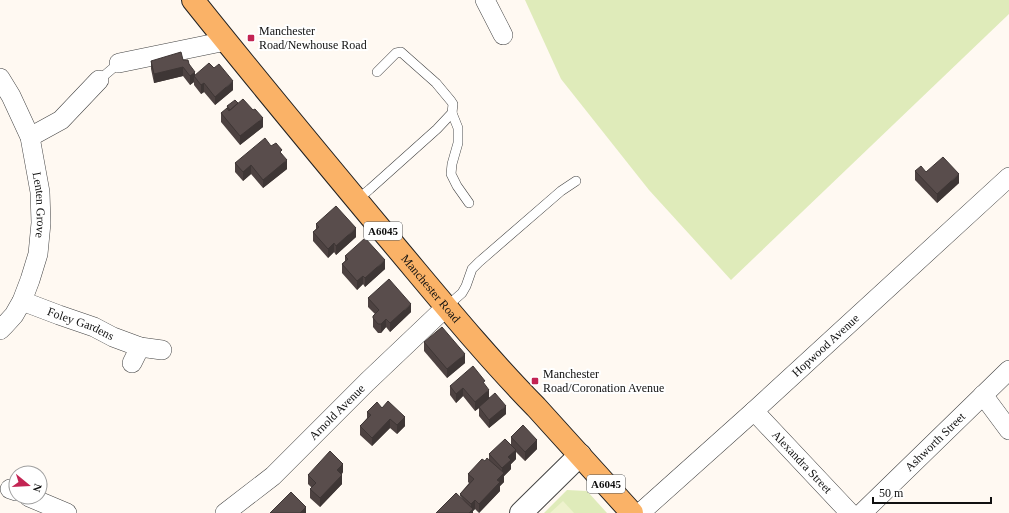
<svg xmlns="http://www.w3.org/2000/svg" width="1009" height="513" viewBox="0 0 1009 513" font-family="Georgia,serif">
	<rect width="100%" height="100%" fill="#fff9f2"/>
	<g fill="#dfebba">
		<path d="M 525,0 L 1009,0 L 1009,14 L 731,280 L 649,190 L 561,79 Z"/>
		<path d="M 567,490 L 587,491 L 607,513 L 544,513 Z"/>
	</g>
	<path fill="#eef2cd" d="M 563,501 L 574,513 L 550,513 Z"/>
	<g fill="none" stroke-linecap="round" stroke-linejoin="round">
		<g stroke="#434343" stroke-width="10">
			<g id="service">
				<path d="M 99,80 L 119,63"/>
				<path d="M 452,113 L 458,128 L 458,143 L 452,164 L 451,174 L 457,186 L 469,203"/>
				<path d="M 357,200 L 370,189 L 437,129 L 452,113 L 453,104 L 451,101 L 436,83 L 401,52 L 396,53 L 377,72"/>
				<path d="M 446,307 L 462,293 L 466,286 L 472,269 L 479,262 L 561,191 L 576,181"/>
			</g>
		</g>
		<g stroke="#434343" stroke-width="20">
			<g id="minor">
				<path d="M 485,0 L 503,35"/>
				<path d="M 119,63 L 226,41"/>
				<path id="s1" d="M 0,78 L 11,96 L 30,137 L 40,192 L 41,223 L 38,254 L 30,280 L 22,301 L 14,315 L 4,326 L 0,330"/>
				<path d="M 30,137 L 61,120 L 99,80"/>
				<path id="s2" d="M 22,301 L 59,315 L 94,327 L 113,337 L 140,347 L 162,350"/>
				<path d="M 132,363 L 140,347"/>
				<path d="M 983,395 L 1009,430"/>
				<path id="s3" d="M 754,411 L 850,513"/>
				<path d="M 10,489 L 16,491"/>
				<path d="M 29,497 L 67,513"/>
				<path id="s4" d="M 225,513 L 273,476 L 367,382 L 446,307"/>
				<path id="s5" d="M 640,513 L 754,411 L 1009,177"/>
				<path id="s6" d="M 862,513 L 1009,370"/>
			</g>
		</g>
		<g stroke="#434343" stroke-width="24">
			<path id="tertiary" d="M 521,513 L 580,455"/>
		</g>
		<g stroke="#212121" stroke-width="24">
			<g id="primary">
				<path id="s7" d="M 193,0 C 256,79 320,156 385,234 C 434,292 482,352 536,407 L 632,513"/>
			</g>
		</g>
		<use href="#service" stroke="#fff" stroke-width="9"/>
		<use href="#minor" stroke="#fff" stroke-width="19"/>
		<use href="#tertiary" stroke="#fff" stroke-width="22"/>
		<use href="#primary" stroke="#fab267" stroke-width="22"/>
	</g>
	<g fill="#4d4241">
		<path d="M 183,60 L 189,64 L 195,75 L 233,90 L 215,105 L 204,92 L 201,94 L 194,85 L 194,82 L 190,85 L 183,76 L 154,83 L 151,69 L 151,61 Z"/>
		<path d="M 238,103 L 263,127 L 240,145 L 221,122 L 221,113 L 227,109 L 227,106 Z"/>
		<path d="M 271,146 L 282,154 L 287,169 L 263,188 L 251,174 L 243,181 L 235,172 L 235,163 Z"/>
		<path d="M 915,171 L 926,172 L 959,183 L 937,203 L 915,180 Z"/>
		<path d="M 316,224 L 356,237 L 336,255 L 334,252 L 328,258 L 313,241 L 313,232 L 316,229 Z"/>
		<path d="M 345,256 L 385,269 L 365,287 L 363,284 L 357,290 L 342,273 L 342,264 L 345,261 Z"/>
		<path d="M 368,298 L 411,312 L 390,332 L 386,327 L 381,333 L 378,333 L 373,327 L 373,316 L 375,314 L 368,307 Z"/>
		<path d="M 424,342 L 465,363 L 447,378 L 424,351 Z"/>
		<path d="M 485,385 L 489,397 L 506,414 L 489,428 L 479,416 L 479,408 L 475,411 L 463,396 L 456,403 L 450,395 L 450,386 Z"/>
		<path d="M 382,408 L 405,426 L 397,434 L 390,428 L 372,446 L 360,435 L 360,426 L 367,418 L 367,412 Z"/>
		<path d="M 511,437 L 537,449 L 525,461 L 516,452 L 516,459 L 511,464 L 511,469 L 504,476 L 504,482 L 500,486 L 500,491 L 479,513 L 475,509 L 473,511 L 473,513 L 460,496 L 460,494 L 469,483 L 468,482 L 468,474 L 485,461 L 489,460 L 489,454 L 511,445 Z"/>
		<path d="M 343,472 L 342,474 L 342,484 L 320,507 L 310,498 L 310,489 L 312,488 L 308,484 L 308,475 Z"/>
	</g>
	<g fill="#3e3635">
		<path d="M 183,67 L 183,76 L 154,83 L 154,74 Z"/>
		<path d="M 195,72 L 195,78 L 194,76 L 194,82 L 190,85 L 190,76 Z"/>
		<path d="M 233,81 L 233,90 L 215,105 L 215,97 Z"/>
		<path d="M 204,83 L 204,92 L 201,94 L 201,85 Z"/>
		<path d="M 263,118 L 263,127 L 240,145 L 240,136 Z"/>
		<path d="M 287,160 L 287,169 L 263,188 L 263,180 Z"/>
		<path d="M 251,165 L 251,174 L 243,181 L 243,172 Z"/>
		<path d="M 959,174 L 959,183 L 937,203 L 937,194 Z"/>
		<path d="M 356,228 L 356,237 L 336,255 L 336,246 Z"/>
		<path d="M 334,243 L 334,252 L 328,258 L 328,249 Z"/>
		<path d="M 385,260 L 385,269 L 365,287 L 365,278 Z"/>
		<path d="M 363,276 L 363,284 L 357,290 L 357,281 Z"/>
		<path d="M 411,304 L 411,312 L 390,332 L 390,323 Z"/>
		<path d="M 386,319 L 386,327 L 381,333 L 381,324 Z"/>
		<path d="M 465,354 L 465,363 L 447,378 L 447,369 Z"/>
		<path d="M 463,388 L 463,396 L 456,403 L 456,394 Z"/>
		<path d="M 489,390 L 489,399 L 479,407 L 479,408 L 475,411 L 475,402 Z"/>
		<path d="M 506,406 L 506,414 L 489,428 L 489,420 Z"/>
		<path d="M 405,417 L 405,426 L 397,434 L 397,425 Z"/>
		<path d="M 390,419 L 390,428 L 372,446 L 372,438 Z"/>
		<path d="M 537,440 L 537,449 L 525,461 L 525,452 Z"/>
		<path d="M 516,450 L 516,459 L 511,464 L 511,469 L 504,476 L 504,482 L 500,486 L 500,491 L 479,513 L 479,504 L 497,480 L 502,475 L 502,468 L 508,457 Z"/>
		<path d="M 343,464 L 343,472 L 337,479 L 337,470 Z"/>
		<path d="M 342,475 L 342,484 L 320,507 L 320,498 Z"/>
		<path d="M 475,500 L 475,509 L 473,511 L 473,513 L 469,513 L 471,510 L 471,504 Z"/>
		<path d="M 306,507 L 306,513 L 300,513 Z"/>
	</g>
	<g fill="#594d4c" stroke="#3e3635">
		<path d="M 181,52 L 183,60 L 188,60 L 189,64 L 195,72 L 190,76 L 183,67 L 154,74 L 151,61 Z"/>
		<path d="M 209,63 L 214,68 L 219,64 L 233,81 L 215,97 L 204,83 L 201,85 L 194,76 Z"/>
		<path d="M 243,99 L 253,110 L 255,109 L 263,118 L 240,136 L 221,113 L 227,108 L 229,111 Z"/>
		<path d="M 235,100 L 238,103 L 230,110 L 227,106 Z"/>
		<path d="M 265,138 L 271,146 L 276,143 L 282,150 L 280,152 L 287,160 L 263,180 L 251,165 L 243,172 L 235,163 Z"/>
		<path d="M 943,157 L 959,174 L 937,194 L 915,171 L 921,166 L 926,172 Z"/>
		<path d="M 336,206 L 356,228 L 336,246 L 334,243 L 328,249 L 313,232 L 319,227 L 316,224 Z"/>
		<path d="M 365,238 L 385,260 L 365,278 L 363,276 L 357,281 L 342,264 L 348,259 L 345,256 Z"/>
		<path d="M 389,279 L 411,304 L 390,323 L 386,319 L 381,324 L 378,324 L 373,318 L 373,316 L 379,310 L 368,298 Z"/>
		<path d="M 442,327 L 465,354 L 447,369 L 424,342 Z"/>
		<path d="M 473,366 L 485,381 L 483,382 L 489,390 L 475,402 L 463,388 L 456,394 L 450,386 Z"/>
		<path d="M 495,393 L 506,406 L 489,420 L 479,407 Z"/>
		<path d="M 388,401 L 405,417 L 397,425 L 390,419 L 372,438 L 360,426 L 371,415 L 367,412 L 377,402 L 382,408 Z"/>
		<path d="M 523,425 L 537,440 L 525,452 L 511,437 Z"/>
		<path d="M 505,439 L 516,450 L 508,457 L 511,460 L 502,468 L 489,454 Z"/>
		<path d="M 330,451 L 343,464 L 337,470 L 342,475 L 320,498 L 310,489 L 316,483 L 308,475 Z"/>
		<path d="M 487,458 L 504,473 L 497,480 L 500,482 L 479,504 L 475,500 L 471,504 L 460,494 L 474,479 L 468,474 L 482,459 L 485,461 Z"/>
		<path d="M 291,492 L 306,507 L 300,513 L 270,513 Z"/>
		<path d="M 456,493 L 473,509 L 469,513 L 436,513 Z"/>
	</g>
	<g fill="#c32453" stroke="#fff" stroke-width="1.5">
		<rect x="247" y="34" width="8" height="8" rx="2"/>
		<rect x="531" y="377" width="8" height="8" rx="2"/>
	</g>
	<g text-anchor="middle" stroke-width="4" stroke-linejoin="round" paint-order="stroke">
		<g fill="#fff" stroke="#585858" stroke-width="1">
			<rect x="364" y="222" width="38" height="18" rx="3"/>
			<rect x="587" y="475" width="38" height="18" rx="3"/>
		</g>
		<g font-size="11" font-weight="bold" fill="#101010">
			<text x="383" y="235">A6045</text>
			<text x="606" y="488">A6045</text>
		</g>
		<g font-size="12" fill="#101010" stroke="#fff" text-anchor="start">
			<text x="259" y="35">Manchester<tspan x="259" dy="14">Road/Newhouse Road</tspan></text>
			<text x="543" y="378">Manchester<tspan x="543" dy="14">Road/Coronation Avenue</tspan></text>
		</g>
		<g font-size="12" fill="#101010" stroke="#fff">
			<text dy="4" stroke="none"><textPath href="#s1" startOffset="135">Lenten Grove</textPath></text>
			<text dy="4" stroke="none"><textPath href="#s7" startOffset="374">Manchester Road</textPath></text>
			<text dy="4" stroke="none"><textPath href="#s2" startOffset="63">Foley Gardens</textPath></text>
			<text dy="4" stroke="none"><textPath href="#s5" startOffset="250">Hopwood Avenue</textPath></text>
			<text dy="4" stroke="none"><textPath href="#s4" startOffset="151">Arnold Avenue</textPath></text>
			<text dy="4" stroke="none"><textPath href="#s6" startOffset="102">Ashworth Street</textPath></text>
			<text dy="4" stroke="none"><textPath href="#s3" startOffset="70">Alexandra Street</textPath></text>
		</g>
	</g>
	<g transform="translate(28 485) rotate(108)"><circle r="19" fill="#ffffff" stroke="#9f9f9f"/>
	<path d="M0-3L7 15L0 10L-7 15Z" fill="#c32453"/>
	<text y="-6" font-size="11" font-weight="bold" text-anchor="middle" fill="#101010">N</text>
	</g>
	<path d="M873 497v6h118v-6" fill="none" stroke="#101010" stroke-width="2"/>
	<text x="879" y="497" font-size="12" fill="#101010" stroke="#ffffff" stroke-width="3" paint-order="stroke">50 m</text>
</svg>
